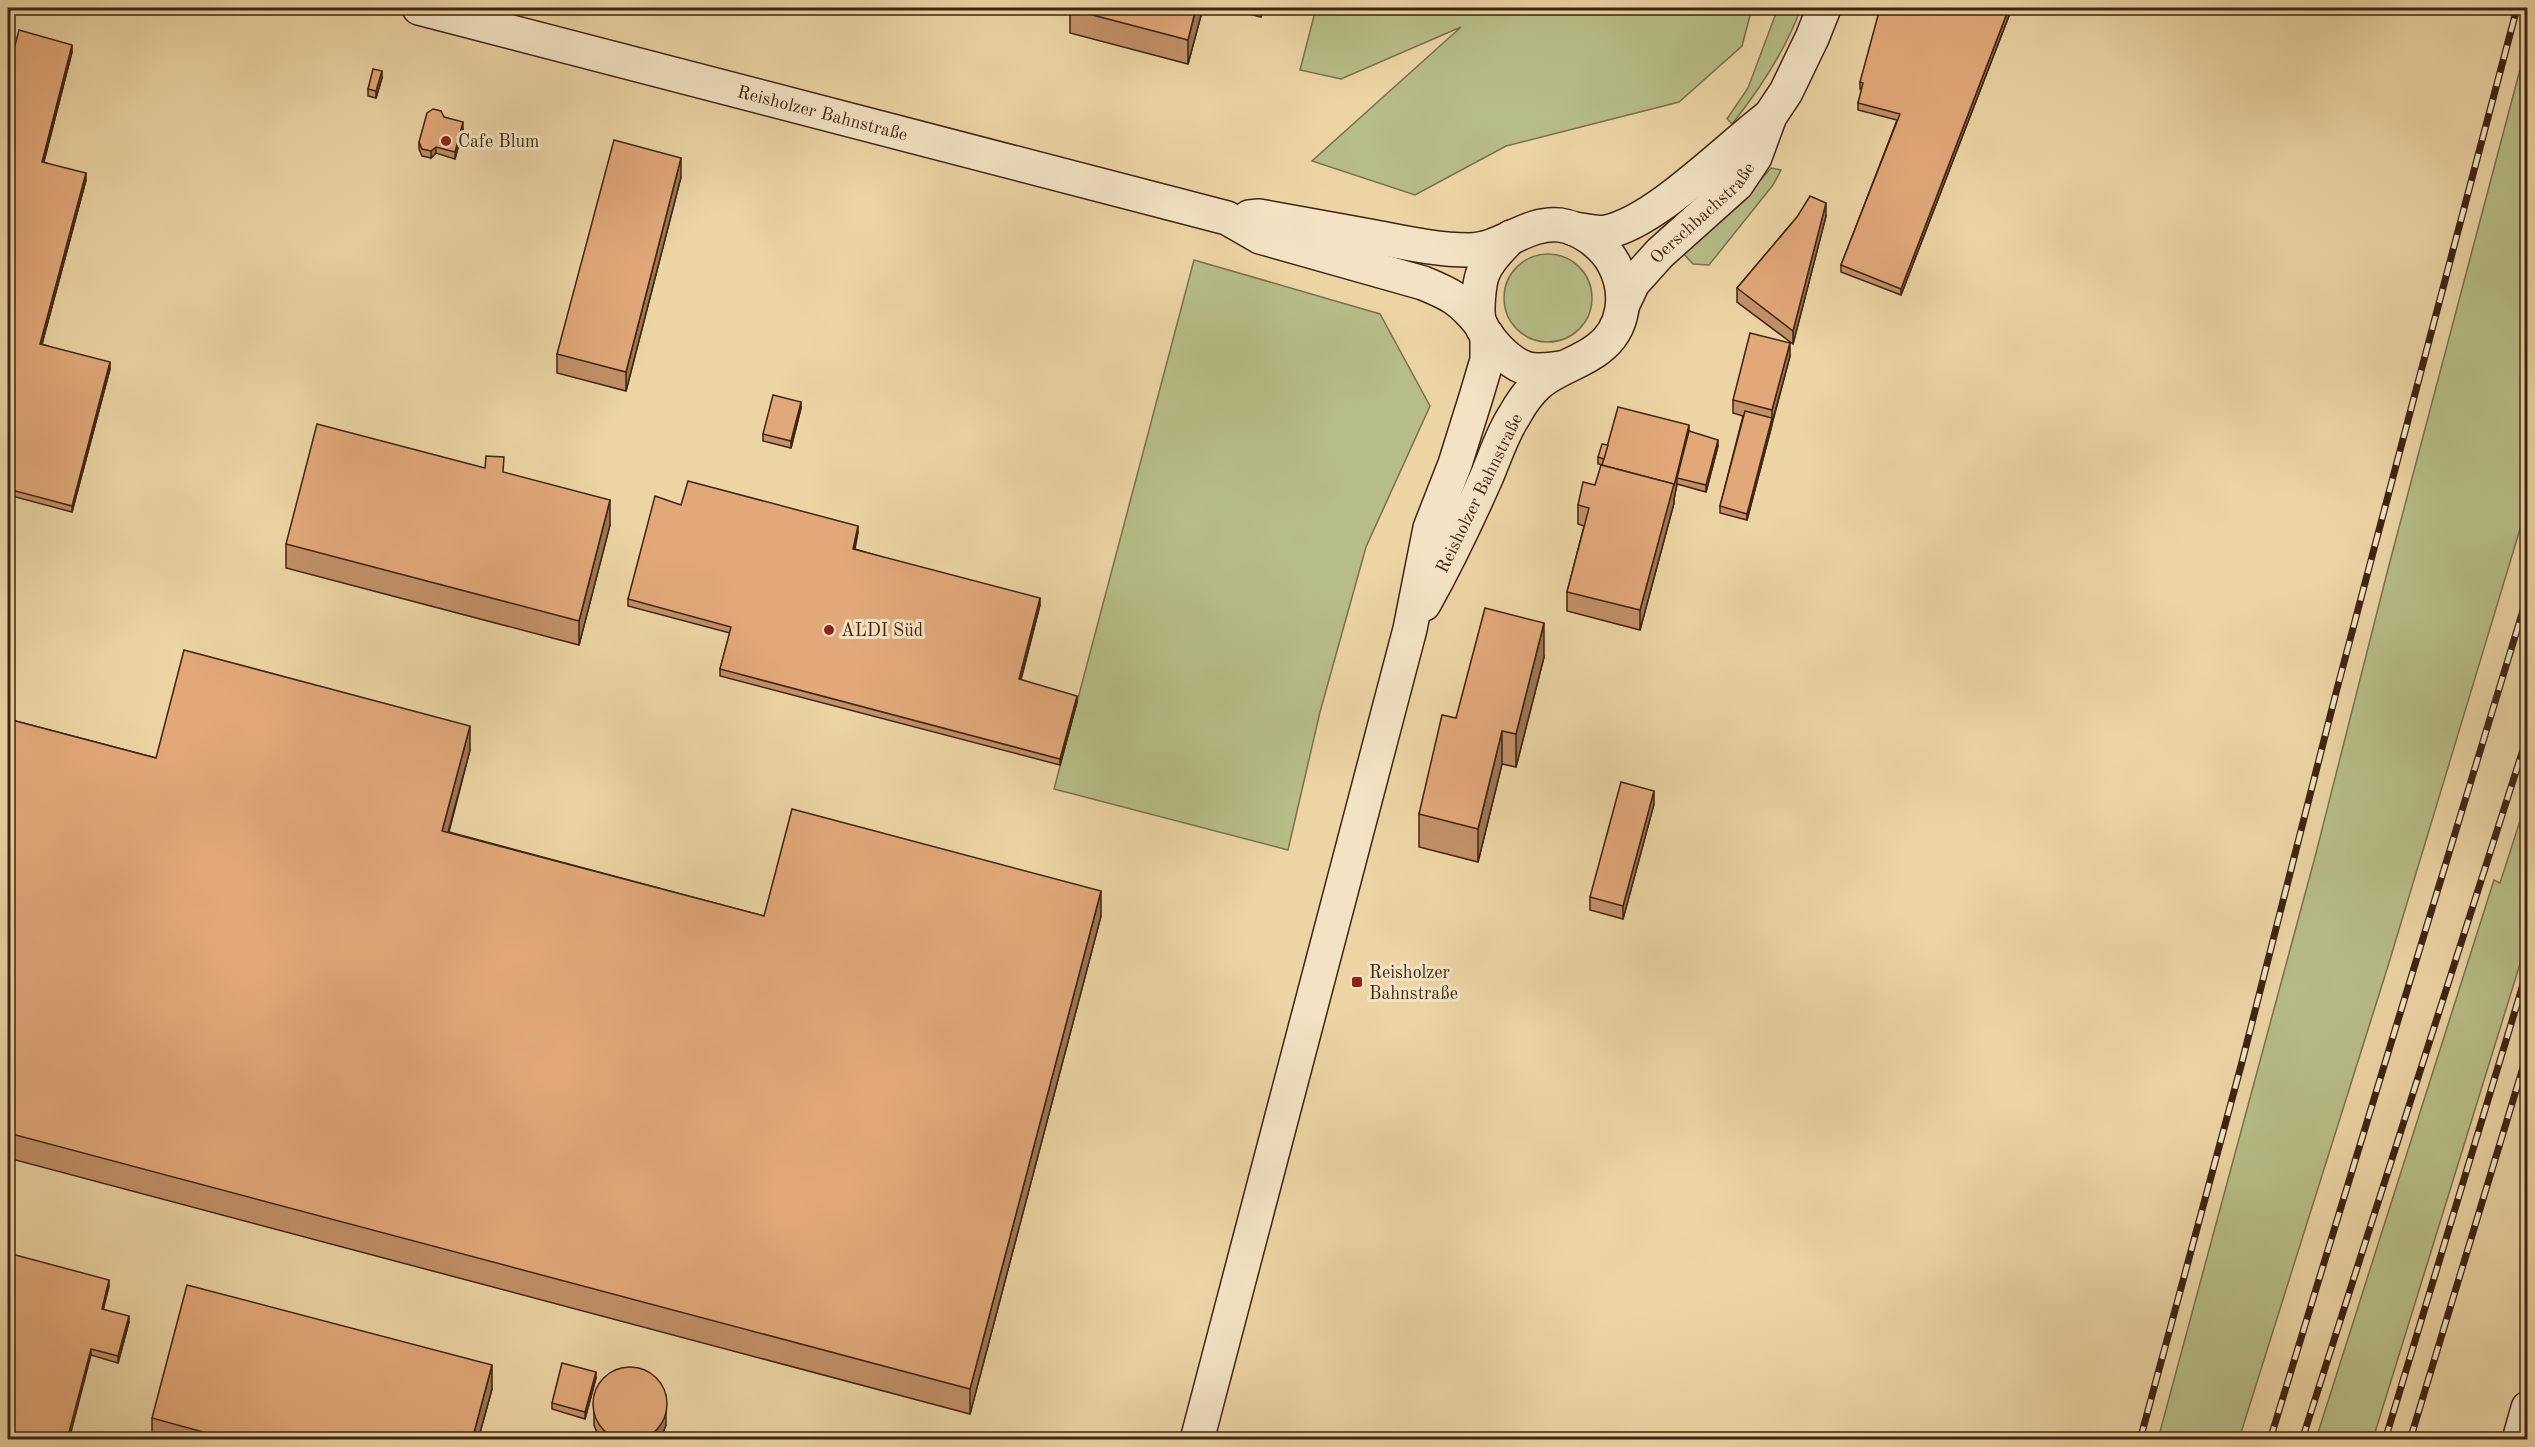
<svg xmlns="http://www.w3.org/2000/svg" width="2535" height="1447" viewBox="0 0 2535 1447" font-family="'Old Standard TT',serif">
	<rect width="100%" height="100%" fill="#ecd4a5"/>
	<filter id="stains"><feTurbulence type="fractalNoise" baseFrequency=".00333" numOctaves="4"/><feColorMatrix values="0 0 0 0 .2 0 0 0 0 .09 0 0 0 0 .02 0 0 0 .5 -.17"/></filter>
	<radialGradient id="worn" r=".72"><stop offset=".6" stop-color="#630" stop-opacity="0"/><stop offset="1" stop-color="#630" stop-opacity=".3"/></radialGradient>
	<g fill="#b7bd87" stroke="#7b704c" stroke-width="1.5">
		<path d="M 1316,8 L 1752,8 L 1742,46 L 1679,102 L 1506,146 L 1415,195 L 1312,161 L 1461,27 L 1341,79 L 1300,70 Z"/>
		<path d="M 1778,8 L 1801,8 C 1785,51 1761,88 1732,124 L 1727,119 L 1748,88 Z"/>
		<path d="M 2527,43 L 2527,506 L 2388,966 L 2239,1439 L 2158,1439 L 2315,857 L 2388,569 Z"/>
		<path d="M 1771,168 L 1781,170 L 1773,185 L 1709,265 L 1693,264 L 1680,250 L 1757,184 Z"/>
		<circle cx="1548" cy="298" r="44"/>
		<path d="M 1194,260 L 1380,314 L 1430,406 L 1366,547 L 1320,712 L 1288,850 L 1054,789 Z"/>
		<path d="M 2527,799 L 2528,902 L 2522,920 L 2524,951 L 2373,1439 L 2316,1439 L 2494,880 L 2500,883 Z"/>
	</g>
	<g fill="none" stroke-linecap="round" stroke-linejoin="round">
		<g stroke="#3f2412" stroke-width="36">
			<g id="secondary">
				<path id="s1" d="M 419,8 L 1227,218 L 1260,237 L 1423,283 C 1450,294 1460,299 1479,322"/>
				<path d="M 1249,217 L 1259,216 C 1298,223 1336,230 1375,237 C 1406,243 1437,250 1469,250 C 1502,250 1527,221 1560,225 C 1581,228 1604,245 1614,264 C 1629,293 1625,329 1598,349 C 1580,363 1557,368 1539,383 C 1530,391 1520,405 1514,416 C 1502,434 1495,457 1486,478 C 1467,521 1447,563 1424,604"/>
				<path d="M 1574,229 C 1584,230 1597,234 1606,232 C 1656,222 1727,148 1770,116"/>
				<path d="M 1511,237 C 1501,248 1489,258 1483,273 C 1479,283 1476,313 1480,323 C 1487,340 1508,362 1525,368 C 1537,372 1550,369 1562,368"/>
				<path id="s2" d="M 1624,302 L 1633,283 L 1660,253 L 1737,184 L 1755,157 L 1770,116 L 1786,92 L 1812,38 L 1824,8"/>
				<path d="M 1197,1440 L 1410,629 L 1430,528 L 1455,464 L 1476,397 L 1487,360 L 1487,335"/>
				<path d="M 2519,1440 L 2528,1408"/>
			</g>
		</g>
		<use href="#secondary" stroke="#f3e3c4" stroke-width="33"/>
		<g stroke="#3f2412" stroke-width="7">
			<g id="rail">
				<path d="M 2140,1440 L 2242,1062 L 2337,689 L 2517,8"/>
				<path d="M 2270,1440 L 2528,594"/>
				<path d="M 2302,1440 L 2528,734"/>
				<path d="M 2385,1440 L 2528,968"/>
				<path d="M 2410,1440 L 2528,1051"/>
			</g>
		</g>
		<use href="#rail" stroke="#f3e3c4" stroke-width="4.5" stroke-dasharray="14" stroke-linecap="butt"/>
	</g>
	<g fill="#c29069" stroke="#3f2412" stroke-width="1.5">
		<path d="M 1203,8 L 1188,64 L 1070,33 L 1070,9 Z"/>
		<path d="M 1226,8 L 1264,8 L 1261,17 Z"/>
		<path d="M 2012,8 L 1901,295 L 1841,272 L 1841,265 L 1897,120 L 1858,110 L 1858,103 L 1862,89 L 1860,89 L 1860,82 Z"/>
		<path d="M 72,52 L 44,162 L 86,180 L 42,344 L 110,369 L 72,512 L 8,495 L 8,72 Z"/>
		<path d="M 382,78 L 376,98 L 368,96 L 368,89 Z"/>
		<path d="M 444,117 L 463,129 L 455,159 L 436,153 L 431,158 L 422,156 L 419,149 L 419,142 Z"/>
		<path d="M 681,177 L 626,391 L 557,373 L 557,354 Z"/>
		<path d="M 1826,216 L 1793,344 L 1737,302 L 1737,288 L 1797,217 Z"/>
		<path d="M 1790,356 L 1747,520 L 1720,513 L 1720,506 L 1743,416 L 1733,413 L 1733,400 Z"/>
		<path d="M 801,408 L 791,448 L 763,441 L 763,434 Z"/>
		<path d="M 1689,431 L 1718,446 L 1706,492 L 1677,484 L 1674,499 L 1674,503 L 1640,630 L 1567,611 L 1567,592 L 1584,526 L 1578,524 L 1578,505 L 1595,485 L 1603,465 L 1598,464 L 1598,457 L 1608,445 Z"/>
		<path d="M 504,473 L 610,525 L 579,645 L 286,568 L 286,544 Z"/>
		<path d="M 681,505 L 858,532 L 855,549 L 1040,605 L 1021,680 L 1077,702 L 1060,765 L 720,676 L 720,669 L 730,633 L 628,606 L 628,599 Z"/>
		<path d="M 1544,657 L 1516,767 L 1502,764 L 1478,862 L 1419,847 L 1419,814 L 1456,718 Z"/>
		<path d="M 8,719 L 156,758 L 470,750 L 449,832 L 764,916 L 1101,916 L 970,1414 L 8,1158 Z"/>
		<path d="M 1654,804 L 1623,919 L 1590,910 L 1590,897 Z"/>
		<path d="M 109,1286 L 103,1309 L 129,1322 L 118,1363 L 91,1355 L 8,1440 Z"/>
		<path d="M 596,1378 L 585,1419 L 552,1409 L 552,1403 Z"/>
		<path d="M 492,1389 L 478,1440 L 152,1440 L 152,1418 Z"/>
		<path d="M 594,1398 L 666,1425 L 661,1438 L 660,1440 L 600,1440 L 594,1425 Z"/>
	</g>
	<g fill="#9e7655" stroke="#3f2412" stroke-width="1.5">
		<path d="M 1196,8 L 1203,8 L 1188,64 L 1188,40 Z"/>
		<path d="M 2009,8 L 2012,8 L 1901,295 L 1901,289 Z"/>
		<path d="M 72,45 L 72,52 L 42,168 L 42,162 Z"/>
		<path d="M 382,71 L 382,78 L 376,98 L 376,91 Z"/>
		<path d="M 463,122 L 463,129 L 455,159 L 455,152 Z"/>
		<path d="M 436,147 L 436,153 L 431,158 L 431,151 Z"/>
		<path d="M 681,158 L 681,177 L 626,391 L 626,372 Z"/>
		<path d="M 86,173 L 86,180 L 40,351 L 40,344 Z"/>
		<path d="M 1826,203 L 1826,216 L 1793,344 L 1793,331 Z"/>
		<path d="M 1790,343 L 1790,356 L 1772,423 L 1772,410 Z"/>
		<path d="M 110,362 L 110,369 L 72,512 L 72,506 Z"/>
		<path d="M 801,402 L 801,408 L 791,448 L 791,441 Z"/>
		<path d="M 1772,418 L 1772,425 L 1747,520 L 1747,514 Z"/>
		<path d="M 1689,425 L 1689,438 L 1677,478 L 1677,484 L 1674,499 L 1674,503 L 1640,630 L 1640,610 Z"/>
		<path d="M 1718,440 L 1718,446 L 1706,492 L 1706,485 Z"/>
		<path d="M 610,500 L 610,525 L 579,645 L 579,621 Z"/>
		<path d="M 858,526 L 858,532 L 853,555 L 853,549 Z"/>
		<path d="M 1040,598 L 1040,605 L 1019,686 L 1019,679 Z"/>
		<path d="M 1544,623 L 1544,657 L 1516,767 L 1516,734 Z"/>
		<path d="M 1077,696 L 1077,702 L 1060,765 L 1060,759 Z"/>
		<path d="M 470,726 L 470,750 L 442,855 L 442,831 Z"/>
		<path d="M 1502,731 L 1502,764 L 1478,862 L 1478,829 Z"/>
		<path d="M 1654,791 L 1654,804 L 1623,919 L 1623,906 Z"/>
		<path d="M 1101,891 L 1101,916 L 970,1414 L 970,1389 Z"/>
		<path d="M 109,1280 L 109,1286 L 102,1315 L 102,1309 Z"/>
		<path d="M 129,1316 L 129,1322 L 118,1363 L 118,1356 Z"/>
		<path d="M 91,1349 L 91,1355 L 69,1440 L 67,1440 Z"/>
		<path d="M 492,1365 L 492,1389 L 478,1440 L 472,1440 Z"/>
		<path d="M 596,1372 L 596,1378 L 585,1419 L 585,1412 Z"/>
		<path d="M 666,1397 L 666,1425 L 661,1438 L 660,1440 L 641,1440 Z"/>
	</g>
	<g fill="#e2a87a" stroke="#3f2412" stroke-width="1.5">
		<path d="M 1071,8 L 1196,8 L 1188,40 L 1070,9 Z"/>
		<path d="M 1880,8 L 2009,8 L 1901,289 L 1841,265 L 1900,114 L 1858,103 L 1863,83 L 1860,82 Z"/>
		<path d="M 19,30 L 72,45 L 42,162 L 86,173 L 40,344 L 110,362 L 72,506 L 8,489 L 8,72 Z"/>
		<path d="M 373,69 L 382,71 L 376,91 L 368,89 Z"/>
		<path d="M 433,109 L 441,111 L 444,117 L 463,122 L 455,152 L 436,147 L 431,151 L 422,149 L 419,142 L 427,113 Z"/>
		<path d="M 614,140 L 681,158 L 626,372 L 557,354 Z"/>
		<path d="M 1810,196 L 1826,203 L 1793,331 L 1737,288 L 1797,217 Z"/>
		<path d="M 1750,333 L 1790,343 L 1772,410 L 1733,400 Z"/>
		<path d="M 773,395 L 801,402 L 791,441 L 763,434 Z"/>
		<path d="M 1618,407 L 1689,425 L 1674,486 L 1674,484 L 1602,465 Z"/>
		<path d="M 1745,411 L 1772,418 L 1747,514 L 1720,506 Z"/>
		<path d="M 317,424 L 485,468 L 486,456 L 504,457 L 503,472 L 610,500 L 579,621 L 286,544 Z"/>
		<path d="M 1689,431 L 1718,440 L 1706,485 L 1677,478 Z"/>
		<path d="M 1602,444 L 1608,445 L 1604,459 L 1598,457 Z"/>
		<path d="M 1601,465 L 1674,484 L 1640,610 L 1567,592 L 1589,508 L 1578,505 L 1583,482 L 1595,485 Z"/>
		<path d="M 688,481 L 858,526 L 853,549 L 1040,598 L 1019,679 L 1077,696 L 1060,759 L 720,669 L 731,627 L 628,599 L 655,496 L 681,505 Z"/>
		<path d="M 1485,608 L 1544,623 L 1516,734 L 1502,731 L 1478,829 L 1419,814 L 1442,715 L 1456,718 Z"/>
		<path d="M 184,650 L 470,726 L 442,831 L 764,916 L 792,809 L 1101,891 L 970,1389 L 8,1133 L 8,719 L 156,758 Z"/>
		<path d="M 1621,782 L 1654,791 L 1623,906 L 1590,897 Z"/>
		<path d="M 8,1253 L 109,1280 L 102,1309 L 129,1316 L 118,1356 L 91,1349 L 67,1440 L 8,1440 Z"/>
		<path d="M 187,1285 L 492,1365 L 472,1440 L 232,1440 L 152,1418 Z"/>
		<path d="M 562,1363 L 596,1372 L 585,1412 L 552,1403 Z"/>
		<circle cx="630" cy="1404" r="37"/>
	</g>
	<g fill="#8f2418" stroke="#f3e3c4" stroke-width="2">
		<circle cx="446" cy="141" r="6"/>
		<circle cx="829" cy="630" r="6"/>
		<rect x="1351" y="976" width="12" height="12" rx="3"/>
	</g>
	<g text-anchor="middle" stroke-width="6" stroke-linejoin="round" paint-order="stroke">
		<g font-size="18" fill="#3f2412" stroke="#f3e3c4">
			<text dy="6" stroke="none"><textPath href="#s1" startOffset="417">Reisholzer Bahnstraße</textPath></text>
			<text dy="6" stroke="none"><textPath href="#s2" startOffset="120">Oerschbachstraße</textPath></text>
			<text transform="translate(1479 493) rotate(-64)" y="6">Reisholzer Bahnstraße</text>
		</g>
		<g font-size="18" fill="#3f2412" stroke="#f3e3c4" text-anchor="start">
			<text x="458" y="147">Cafe Blum</text>
			<text x="841" y="636">ALDI Süd</text>
			<text x="1369" y="978">Reisholzer<tspan x="1369" dy="21">Bahnstraße</tspan></text>
		</g>
	</g>
	<rect width="2535" height="1447" fill="none" stroke="#ecd4a5" stroke-width="30"/>
	<rect x="9" y="9" width="2517" height="1429" fill="none" stroke="#3f2412" stroke-width="3"/>
	<rect x="15" y="15" width="2505" height="1417" fill="none" stroke="#3f2412" stroke-width="1.5"/>
	<rect width="100%" height="100%" filter="url(#stains)"/>
	<rect width="100%" height="100%" fill="url(#worn)"/>
</svg>
